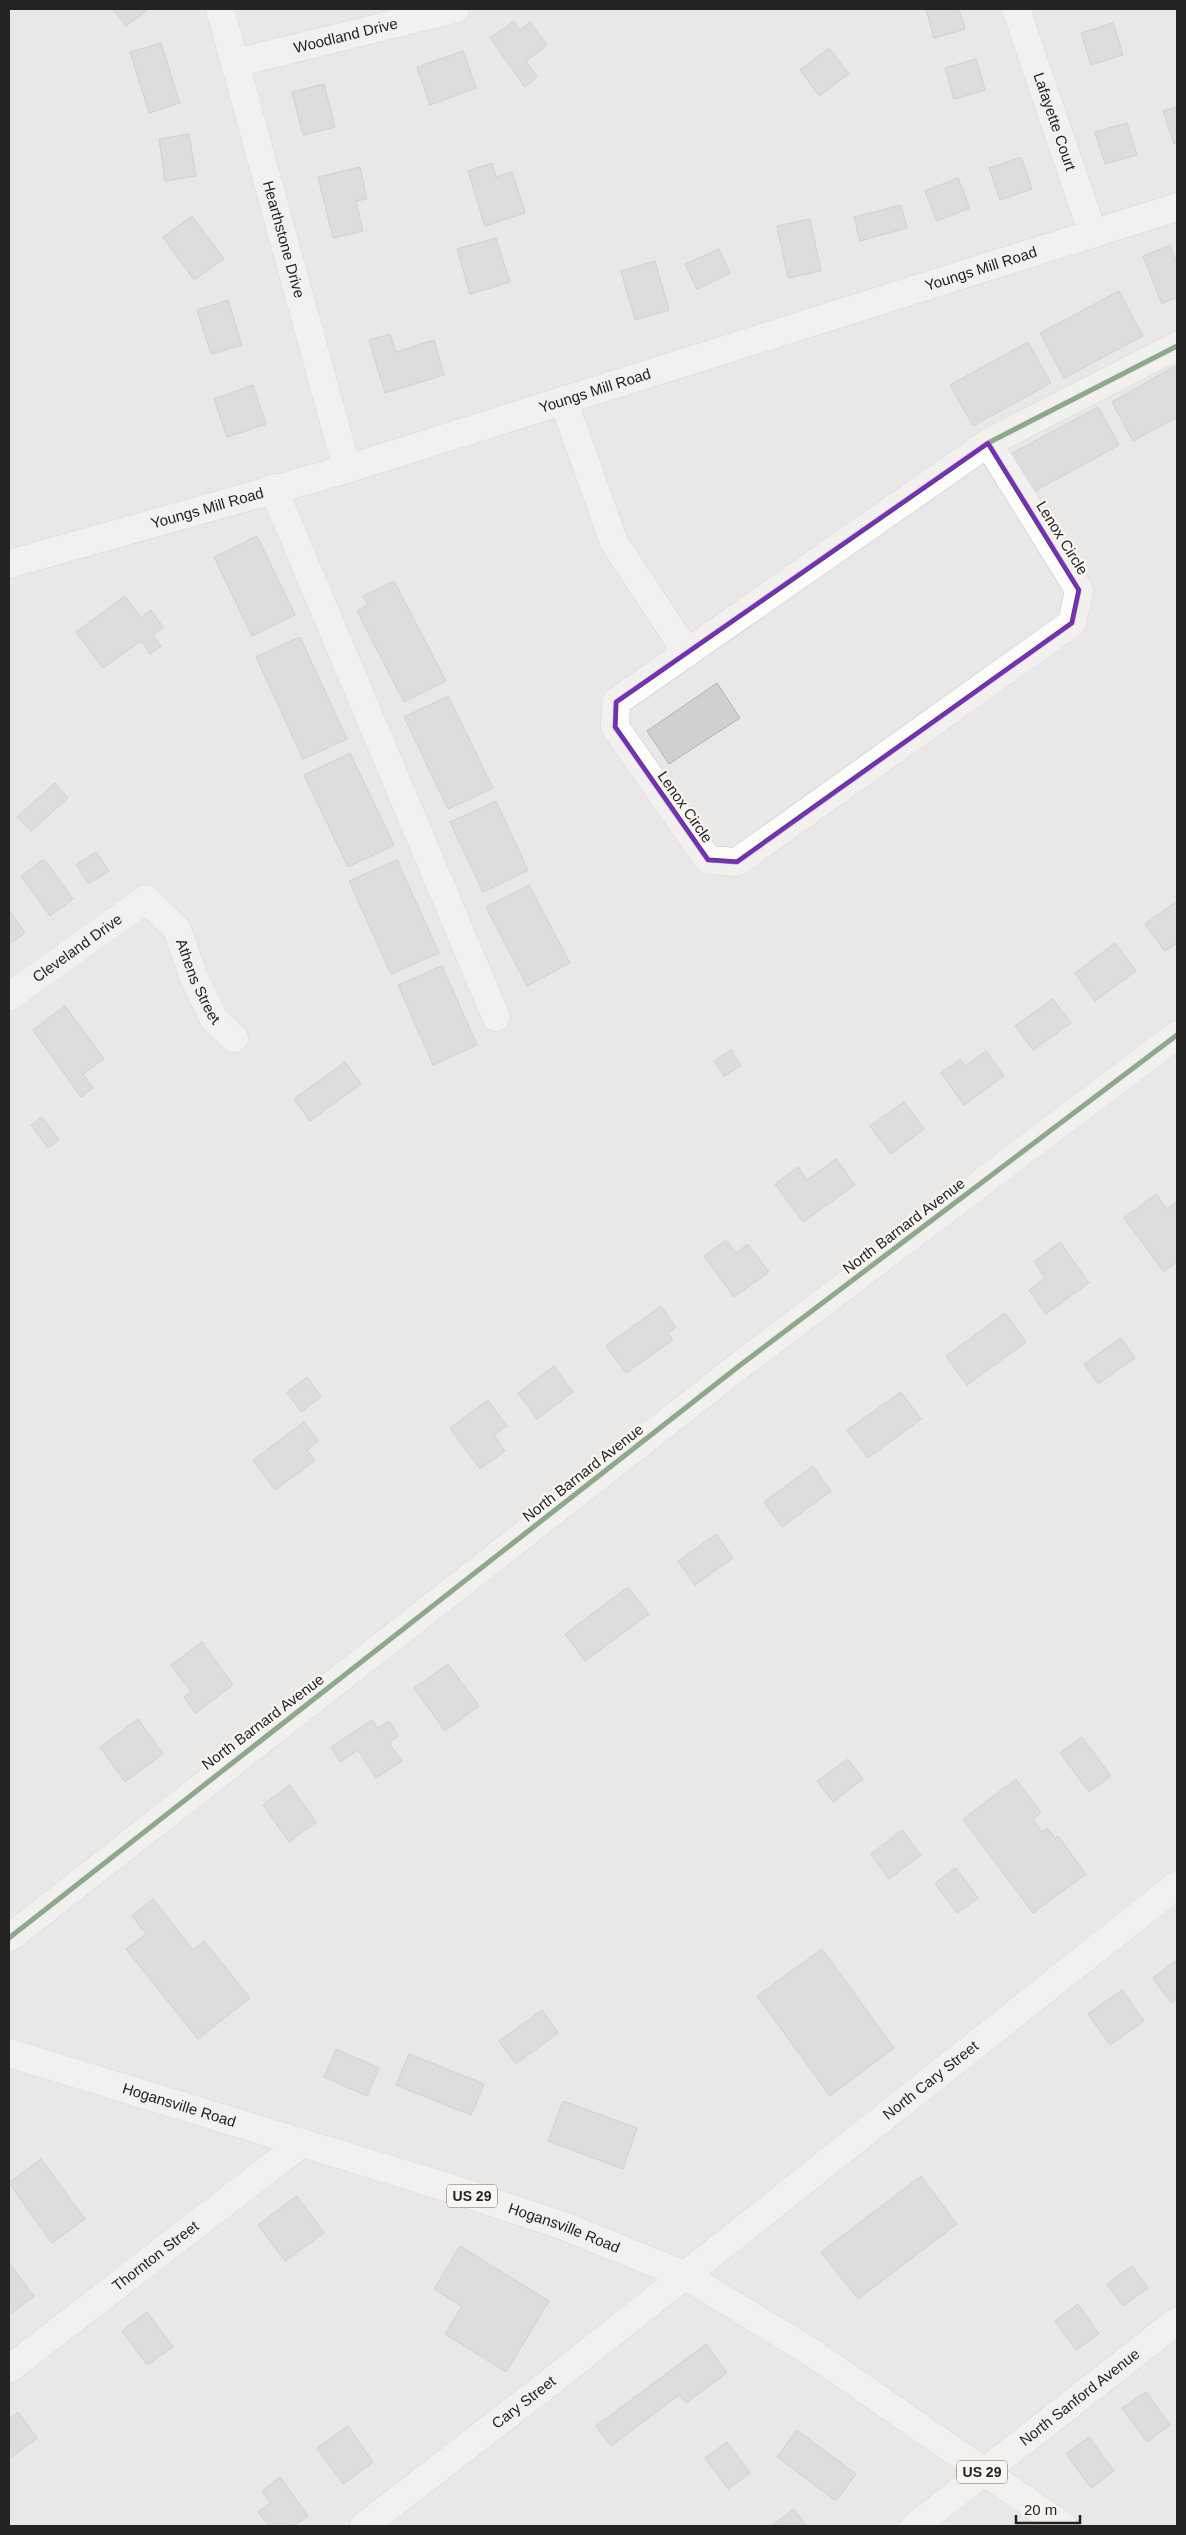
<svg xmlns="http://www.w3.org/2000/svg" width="1186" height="2535" viewBox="0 0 1186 2535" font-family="Helvetica,sans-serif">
	<rect width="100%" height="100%" fill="#eae8e6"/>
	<g fill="#d1d0d1" stroke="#b4b4b3">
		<path d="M 113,9 L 149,9 L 126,26 Z"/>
		<path d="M 926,9 L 959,9 L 965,29 L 934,38 Z"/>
		<path d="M 514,21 L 520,30 L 530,22 L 547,45 L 526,61 L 537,77 L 525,87 L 490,38 Z"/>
		<path d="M 1113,23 L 1123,55 L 1091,65 L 1081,33 Z"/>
		<path d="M 161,43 L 180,103 L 149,113 L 130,52 Z"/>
		<path d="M 829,48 L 849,74 L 819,96 L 800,70 Z"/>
		<path d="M 463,51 L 476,88 L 430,105 L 417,67 Z"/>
		<path d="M 976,59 L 985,90 L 954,99 L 945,68 Z"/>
		<path d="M 324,84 L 335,127 L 303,135 L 292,92 Z"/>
		<path d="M 1177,107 L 1177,143 L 1174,144 L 1163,111 Z"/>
		<path d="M 1127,123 L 1137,155 L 1105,164 L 1095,132 Z"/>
		<path d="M 189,134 L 196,176 L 165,181 L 159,139 Z"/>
		<path d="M 1021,157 L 1032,189 L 1000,200 L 989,168 Z"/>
		<path d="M 492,163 L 496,177 L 512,172 L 525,213 L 485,226 L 468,171 Z"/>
		<path d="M 360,167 L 367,199 L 356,201 L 363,231 L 333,238 L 318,177 Z"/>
		<path d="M 958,178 L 970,208 L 937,221 L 925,191 Z"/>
		<path d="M 901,205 L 907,228 L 860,241 L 854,217 Z"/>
		<path d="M 192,216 L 224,259 L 194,280 L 163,237 Z"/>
		<path d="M 810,219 L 821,271 L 788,278 L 777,226 Z"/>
		<path d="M 496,238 L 510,282 L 470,294 L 457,249 Z"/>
		<path d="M 1170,245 L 1177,264 L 1177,297 L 1162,304 L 1143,256 Z"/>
		<path d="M 719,249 L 730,273 L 697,289 L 685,264 Z"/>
		<path d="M 655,261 L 669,310 L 635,320 L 621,271 Z"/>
		<path d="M 1119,291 L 1143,336 L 1064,378 L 1040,333 Z"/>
		<path d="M 228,300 L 242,345 L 211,354 L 197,310 Z"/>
		<path d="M 390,334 L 396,352 L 434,340 L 444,375 L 385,393 L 369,340 Z"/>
		<path d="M 1028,342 L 1051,383 L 973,426 L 950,385 Z"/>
		<path d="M 1177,365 L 1177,417 L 1133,441 L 1112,402 Z"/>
		<path d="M 253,385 L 266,424 L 227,437 L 214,399 Z"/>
		<path d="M 1098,407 L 1119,445 L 1030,494 L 1009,455 Z"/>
		<path d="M 257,536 L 295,615 L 252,636 L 214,557 Z"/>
		<path d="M 394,581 L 446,681 L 404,702 L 357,611 L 368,605 L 363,596 Z"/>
		<path d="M 125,596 L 141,618 L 151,610 L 163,627 L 153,635 L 161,646 L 150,654 L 141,641 L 103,668 L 76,632 Z"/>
		<path d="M 300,637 L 347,739 L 303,759 L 256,657 Z"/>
		<path d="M 717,683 L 740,718 L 669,764 L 647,731 Z"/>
		<path d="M 448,696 L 493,788 L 448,809 L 404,717 Z"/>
		<path d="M 350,753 L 394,845 L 348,867 L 304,775 Z"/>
		<path d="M 55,783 L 68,798 L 31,831 L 17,817 Z"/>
		<path d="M 496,801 L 528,870 L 483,892 L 450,822 Z"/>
		<path d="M 96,852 L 109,871 L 89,884 L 76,865 Z"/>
		<path d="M 44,859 L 73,899 L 50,916 L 21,876 Z"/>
		<path d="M 397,860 L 439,953 L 391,974 L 349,881 Z"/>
		<path d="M 529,885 L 570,963 L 527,986 L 486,907 Z"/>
		<path d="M 1177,901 L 1177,943 L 1165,951 L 1145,924 Z"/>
		<path d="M 9,910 L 25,933 L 9,944 Z"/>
		<path d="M 1115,943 L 1136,971 L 1095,1001 L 1075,973 Z"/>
		<path d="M 442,966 L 477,1045 L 433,1065 L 398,985 Z"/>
		<path d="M 1053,999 L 1071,1023 L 1033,1050 L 1015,1026 Z"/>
		<path d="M 65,1006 L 104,1059 L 83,1074 L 93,1088 L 81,1097 L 33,1030 Z"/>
		<path d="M 731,1050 L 741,1066 L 724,1076 L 714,1061 Z"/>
		<path d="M 986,1051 L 1004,1076 L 964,1105 L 941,1073 L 960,1059 L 965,1066 Z"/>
		<path d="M 345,1062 L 361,1084 L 310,1121 L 294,1099 Z"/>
		<path d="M 904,1102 L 924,1129 L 891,1154 L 870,1126 Z"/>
		<path d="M 42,1117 L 59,1140 L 48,1148 L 31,1125 Z"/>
		<path d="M 836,1159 L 855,1185 L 803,1222 L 775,1184 L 798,1167 L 807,1180 Z"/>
		<path d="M 1156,1194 L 1167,1209 L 1177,1201 L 1177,1262 L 1164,1272 L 1124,1218 Z"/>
		<path d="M 726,1240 L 736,1253 L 748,1244 L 769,1272 L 734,1297 L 704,1256 Z"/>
		<path d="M 1060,1242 L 1089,1283 L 1046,1314 L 1029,1290 L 1045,1278 L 1034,1262 Z"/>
		<path d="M 661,1306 L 676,1327 L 668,1333 L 673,1340 L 626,1373 L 606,1346 Z"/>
		<path d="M 1005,1313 L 1026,1342 L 967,1385 L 946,1356 Z"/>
		<path d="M 1121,1338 L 1135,1358 L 1098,1384 L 1084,1364 Z"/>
		<path d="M 554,1366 L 573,1392 L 537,1419 L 518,1393 Z"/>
		<path d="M 307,1377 L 321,1397 L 301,1412 L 287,1392 Z"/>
		<path d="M 901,1392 L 921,1419 L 868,1458 L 847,1430 Z"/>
		<path d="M 488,1400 L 507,1426 L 494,1435 L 505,1451 L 480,1469 L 450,1428 Z"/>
		<path d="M 304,1422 L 318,1441 L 307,1450 L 315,1461 L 275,1490 L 253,1460 Z"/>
		<path d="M 813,1466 L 831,1491 L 782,1527 L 764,1502 Z"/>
		<path d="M 716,1534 L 733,1558 L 695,1585 L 678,1561 Z"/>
		<path d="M 628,1587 L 649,1614 L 585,1661 L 565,1634 Z"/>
		<path d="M 202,1642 L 233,1685 L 195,1713 L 184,1697 L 191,1692 L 171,1665 Z"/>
		<path d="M 448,1664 L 479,1706 L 445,1731 L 414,1688 Z"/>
		<path d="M 138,1719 L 163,1754 L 125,1782 L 100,1747 Z"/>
		<path d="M 372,1720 L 378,1728 L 389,1721 L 399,1736 L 389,1743 L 402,1761 L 376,1778 L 358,1750 L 340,1762 L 331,1747 Z"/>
		<path d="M 1082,1737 L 1111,1776 L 1089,1792 L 1060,1753 Z"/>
		<path d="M 848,1759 L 863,1779 L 833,1802 L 817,1781 Z"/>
		<path d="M 1016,1779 L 1041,1813 L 1033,1819 L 1042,1832 L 1047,1828 L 1055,1838 L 1058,1836 L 1086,1874 L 1033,1913 L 963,1819 Z"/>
		<path d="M 290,1785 L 316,1822 L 289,1842 L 263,1805 Z"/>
		<path d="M 902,1830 L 921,1855 L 889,1879 L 871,1854 Z"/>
		<path d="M 956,1868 L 978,1898 L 957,1913 L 935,1883 Z"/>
		<path d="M 153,1899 L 193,1950 L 204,1941 L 250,1998 L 198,2039 L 126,1949 L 146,1934 L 132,1916 Z"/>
		<path d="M 822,1949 L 894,2048 L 830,2096 L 757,1996 Z"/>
		<path d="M 1177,1960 L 1177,1999 L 1171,2003 L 1153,1978 Z"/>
		<path d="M 1122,1990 L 1144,2021 L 1110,2045 L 1088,2014 Z"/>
		<path d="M 542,2010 L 558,2033 L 516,2064 L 499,2041 Z"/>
		<path d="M 336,2049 L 379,2068 L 367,2096 L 324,2077 Z"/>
		<path d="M 409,2054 L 484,2084 L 471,2115 L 396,2085 Z"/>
		<path d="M 563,2101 L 637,2128 L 623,2169 L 548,2141 Z"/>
		<path d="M 41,2159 L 85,2219 L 52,2243 L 9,2183 Z"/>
		<path d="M 921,2176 L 957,2224 L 858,2299 L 821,2252 Z"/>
		<path d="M 297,2196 L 324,2233 L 285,2261 L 258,2225 Z"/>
		<path d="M 460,2246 L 549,2301 L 506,2372 L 445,2334 L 462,2306 L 434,2289 Z"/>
		<path d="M 9,2263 L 34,2296 L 9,2315 Z"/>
		<path d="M 1132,2266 L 1148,2288 L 1123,2306 L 1107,2284 Z"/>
		<path d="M 1078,2304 L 1099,2334 L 1076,2350 L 1055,2321 Z"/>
		<path d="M 147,2312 L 173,2347 L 147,2365 L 122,2331 Z"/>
		<path d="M 706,2344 L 727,2373 L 686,2403 L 679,2395 L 611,2446 L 596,2426 Z"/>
		<path d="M 1146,2392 L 1170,2425 L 1147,2442 L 1122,2408 Z"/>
		<path d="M 18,2412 L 37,2438 L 9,2459 L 9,2419 Z"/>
		<path d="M 348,2426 L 373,2462 L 343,2484 L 317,2448 Z"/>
		<path d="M 797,2430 L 856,2474 L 836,2501 L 777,2457 Z"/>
		<path d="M 1089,2437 L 1114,2471 L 1091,2488 L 1066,2454 Z"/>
		<path d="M 727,2442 L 750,2473 L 728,2489 L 705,2458 Z"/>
		<path d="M 280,2477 L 308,2516 L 294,2526 L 269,2526 L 258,2512 L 270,2503 L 262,2491 Z"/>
		<path d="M 794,2509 L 806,2526 L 771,2526 Z"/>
	</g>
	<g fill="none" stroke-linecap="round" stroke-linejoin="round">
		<g stroke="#c7c5c4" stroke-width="29">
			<g id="minor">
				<path id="s1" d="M 220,9 L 347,469"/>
				<path id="s2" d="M 1016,9 L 1093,234"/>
				<path id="s3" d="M 235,63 L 455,9"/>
				<path d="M 563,400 L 614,542 L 687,653"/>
				<path d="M 988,443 L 1079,590 L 1072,623 L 737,862 L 708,860 L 615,727 L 616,702 L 988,443 L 1177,346"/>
				<path d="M 273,488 L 496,1017"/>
				<path id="s4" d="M 9,564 L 347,469 L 1177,207"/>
				<path id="s5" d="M 9,997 L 146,899 L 177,929 L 194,978 L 214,1019 L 234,1038"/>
				<path d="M 9,1938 L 739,1366 L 1177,1035"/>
				<path id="s6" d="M 9,2369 L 302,2143"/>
				<path id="s7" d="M 364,2526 L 558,2376 L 1177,1885"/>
				<path id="s8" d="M 915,2526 L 1177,2321"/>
			</g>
		</g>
		<g stroke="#c7c5c4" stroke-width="29">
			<g id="major">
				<path id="s9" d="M 9,2053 L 443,2186 L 564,2226 L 684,2275 L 811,2352 L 1063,2526"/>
			</g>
		</g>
		<use href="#minor" stroke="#fcfcfb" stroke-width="28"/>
		<use href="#major" stroke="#fcfcfb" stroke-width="28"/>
		<g stroke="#f8f5f2" stroke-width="8">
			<g id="cycleway">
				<path d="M 988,443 L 1079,590 L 1072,623 L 737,862 L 708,860 L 615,727 L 616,702 L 988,443 L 1177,346"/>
				<path d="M 9,1938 L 739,1366 L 1177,1035"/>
			</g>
		</g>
		<use href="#cycleway" stroke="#1b5e20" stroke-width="5"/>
	</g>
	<path d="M0 0H1186V2535H0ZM 988,443 L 1079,590 L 1072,623 L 737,862 L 708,860 L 615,727 L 616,702 Z" fill="#eae8e6" fill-opacity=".55" fill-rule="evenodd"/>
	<path fill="none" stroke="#7b2cbf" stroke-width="4" stroke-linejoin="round" d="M 988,443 L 1079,590 L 1072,623 L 737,862 L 708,860 L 615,727 L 616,702 Z"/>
	<g text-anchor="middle" stroke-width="4.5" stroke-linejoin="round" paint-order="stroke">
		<g fill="#f8f5f2" stroke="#646260" stroke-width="1">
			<rect x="447" y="2184.5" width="50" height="23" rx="4"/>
			<rect x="957" y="2460.5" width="50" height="23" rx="4"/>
		</g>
		<g font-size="14" font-weight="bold" fill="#242322">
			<text x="472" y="2201">US 29</text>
			<text x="982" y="2477">US 29</text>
		</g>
		<g font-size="15" fill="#242322" stroke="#f8f5f2">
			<text dy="5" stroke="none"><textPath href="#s3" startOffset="114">Woodland Drive</textPath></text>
			<text dy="5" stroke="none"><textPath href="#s2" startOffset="119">Lafayette Court</textPath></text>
			<text dy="5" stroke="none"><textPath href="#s1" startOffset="239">Hearthstone Drive</textPath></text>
			<text dy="5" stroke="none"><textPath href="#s4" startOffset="1016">Youngs Mill Road</textPath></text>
			<text dy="5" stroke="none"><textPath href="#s4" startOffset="611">Youngs Mill Road</textPath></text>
			<text dy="5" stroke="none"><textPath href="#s4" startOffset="206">Youngs Mill Road</textPath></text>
			<text transform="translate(1062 538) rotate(58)" y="5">Lenox Circle</text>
			<text transform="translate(685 807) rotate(55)" y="5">Lenox Circle</text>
			<text dy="5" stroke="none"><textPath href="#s5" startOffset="84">Cleveland Drive</textPath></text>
			<text dy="5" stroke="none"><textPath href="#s5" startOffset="268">Athens Street</textPath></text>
			<text transform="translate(904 1226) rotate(-37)" y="5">North Barnard Avenue</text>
			<text transform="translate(583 1473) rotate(-38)" y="5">North Barnard Avenue</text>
			<text transform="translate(263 1722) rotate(-37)" y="5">North Barnard Avenue</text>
			<text dy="5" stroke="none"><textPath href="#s7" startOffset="721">North Cary Street</textPath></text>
			<text dy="5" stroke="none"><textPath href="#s9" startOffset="178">Hogansville Road</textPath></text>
			<text dy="5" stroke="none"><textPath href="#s9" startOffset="582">Hogansville Road</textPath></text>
			<text dy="5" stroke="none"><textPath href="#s6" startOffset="185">Thornton Street</textPath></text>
			<text dy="5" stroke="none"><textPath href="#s8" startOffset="209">North Sanford Avenue</textPath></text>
			<text dy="5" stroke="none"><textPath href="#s7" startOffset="202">Cary Street</textPath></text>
		</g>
	</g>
	<rect width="1186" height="2535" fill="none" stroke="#242322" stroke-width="20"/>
	<path d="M1016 2515v8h64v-8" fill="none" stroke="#242322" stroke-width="2.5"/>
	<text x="1024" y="2515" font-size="15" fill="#242322" stroke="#f8f5f2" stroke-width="4" paint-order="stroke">20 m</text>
</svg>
